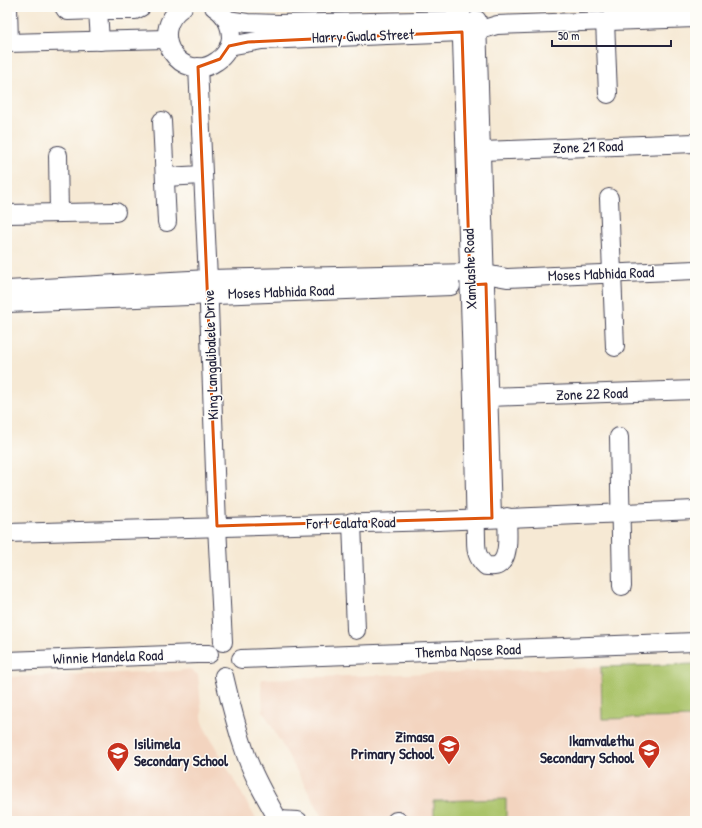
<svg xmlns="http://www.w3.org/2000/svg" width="702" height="828" viewBox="0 0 702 828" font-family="'Patrick Hand',sans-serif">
	<rect width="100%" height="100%" fill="#fdfcf7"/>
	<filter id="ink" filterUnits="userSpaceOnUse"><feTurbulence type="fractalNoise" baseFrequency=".025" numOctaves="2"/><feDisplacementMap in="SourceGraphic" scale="8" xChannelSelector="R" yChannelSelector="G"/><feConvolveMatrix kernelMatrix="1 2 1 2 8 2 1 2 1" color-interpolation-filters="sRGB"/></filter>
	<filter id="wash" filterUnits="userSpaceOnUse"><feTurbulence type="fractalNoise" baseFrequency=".012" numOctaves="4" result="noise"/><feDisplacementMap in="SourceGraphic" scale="16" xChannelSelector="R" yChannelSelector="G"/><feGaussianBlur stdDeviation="0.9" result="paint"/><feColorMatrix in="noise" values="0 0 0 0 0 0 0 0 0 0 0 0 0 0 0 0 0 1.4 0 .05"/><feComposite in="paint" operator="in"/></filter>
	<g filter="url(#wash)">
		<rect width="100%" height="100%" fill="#f6e9d4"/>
		<g fill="#f3d4bf">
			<path d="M 695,664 L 695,821 L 325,821 L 263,711 L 261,679 Z"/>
			<path d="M 190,669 L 198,675 L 203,725 L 257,821 L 7,821 L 7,677 L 177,671 Z"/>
		</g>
		<g fill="#aac369" stroke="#667252">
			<path d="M 695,664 L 695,717 L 602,719 L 601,667 Z"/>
			<path d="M 506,799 L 506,821 L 434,821 L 434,801 Z"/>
		</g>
	</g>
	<g filter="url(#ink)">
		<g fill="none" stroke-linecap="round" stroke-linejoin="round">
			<g stroke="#424052" stroke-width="20">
				<g id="minor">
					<path d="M 8,7 L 9,43"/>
					<path d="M 64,7 L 66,10 L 68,11 L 98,10 L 100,41"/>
					<path d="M 183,7 C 145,33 182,86 217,61 C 225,56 230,47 231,38 C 231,25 225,14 214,7"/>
					<path d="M 461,7 L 473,399 L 476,539 C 476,551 477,558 486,566 C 490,566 495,567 498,565 C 511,558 507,530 507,517"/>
					<path d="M 98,10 L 135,10 L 141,7"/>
					<path d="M 227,20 L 247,23 L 278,24 L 464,20"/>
					<path d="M 477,20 L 492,518"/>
					<path d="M 605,21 L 608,94"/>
					<path d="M 7,43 L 167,39"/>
					<path d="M 229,46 L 262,40 L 462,32 L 477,31 L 497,25 L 695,18"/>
					<path d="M 198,67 L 208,279 L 217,526 L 223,642"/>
					<path d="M 162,121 L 167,222"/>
					<path d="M 482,151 L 695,143"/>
					<path d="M 58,155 L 59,213"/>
					<path d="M 165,177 L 203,175"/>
					<path d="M 609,198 L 615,347"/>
					<path d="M 7,214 L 116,212"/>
					<path d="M 7,290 L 208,279 L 470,273 L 485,274 L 507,278 L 695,270"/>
					<path d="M 7,303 L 451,286"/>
					<path d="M 489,397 L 695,390"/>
					<path d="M 619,437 L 622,586"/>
					<path d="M 352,522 L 356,630"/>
					<path d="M 7,533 L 437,521 L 695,510"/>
					<path d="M 241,659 L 695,642"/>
					<path d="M 7,661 L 197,654 L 209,654"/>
					<path d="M 224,676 C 230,702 237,729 246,755 C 254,778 267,800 279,821"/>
					<path d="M 278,820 L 298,821"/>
					<path d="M 396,821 L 398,821"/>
				</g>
			</g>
			<use href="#minor" stroke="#fff" stroke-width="18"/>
		</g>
	</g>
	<path fill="none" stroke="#de560e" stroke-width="3" stroke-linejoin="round" d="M 462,32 L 470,285 L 486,284 L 492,518 L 217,526 L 198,67 L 220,59 L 229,46 L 248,42 Z"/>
	<defs>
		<g id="school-pin" transform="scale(1.15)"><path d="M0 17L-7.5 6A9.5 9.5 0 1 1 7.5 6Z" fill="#c8321e" stroke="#fdfcf7"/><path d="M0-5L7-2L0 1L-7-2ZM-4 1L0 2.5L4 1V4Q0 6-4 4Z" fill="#fff"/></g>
	</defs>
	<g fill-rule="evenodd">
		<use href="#school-pin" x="449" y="746"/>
		<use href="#school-pin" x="649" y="750"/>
		<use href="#school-pin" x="118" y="753"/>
	</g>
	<g text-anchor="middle" stroke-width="3" stroke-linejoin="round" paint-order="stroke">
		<g font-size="15" fill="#22223b" stroke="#fdfcf7">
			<text transform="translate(363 36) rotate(-2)" y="5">Harry Gwala Street</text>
			<text transform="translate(588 147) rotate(-2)" y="5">Zone 21 Road</text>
			<text transform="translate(470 269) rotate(-92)" y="5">Xamlashe Road</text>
			<text transform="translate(601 274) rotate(-2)" y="5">Moses Mabhida Road</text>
			<text transform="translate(281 292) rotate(-2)" y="5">Moses Mabhida Road</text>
			<text transform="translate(211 355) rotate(-92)" y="5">King Langalibalele Drive</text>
			<text transform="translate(592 394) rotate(-2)" y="5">Zone 22 Road</text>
			<text transform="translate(351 523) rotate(-1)" y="5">Fort Calata Road</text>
			<text transform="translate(468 651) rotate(-2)" y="5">Themba Nqose Road</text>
			<text transform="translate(108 657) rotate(-2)" y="5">Winnie Mandela Road</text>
		</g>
		<g font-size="15" font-weight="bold" fill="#22223b" stroke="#fdfcf7" text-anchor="end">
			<text x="434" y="742">Zimasa<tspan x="434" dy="17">Primary School</tspan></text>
			<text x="634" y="746">Ikamvalethu<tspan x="634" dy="17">Secondary School</tspan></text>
			<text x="134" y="749" text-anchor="start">Isilimela<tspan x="134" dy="17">Secondary School</tspan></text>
		</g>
	</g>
	<rect width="702" height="828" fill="none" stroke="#fdfcf7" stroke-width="24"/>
	<path d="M552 40v6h119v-6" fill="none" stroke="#22223b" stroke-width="2"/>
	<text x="558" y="40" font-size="12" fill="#22223b" stroke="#fdfcf7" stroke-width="3" paint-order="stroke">50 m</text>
</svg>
